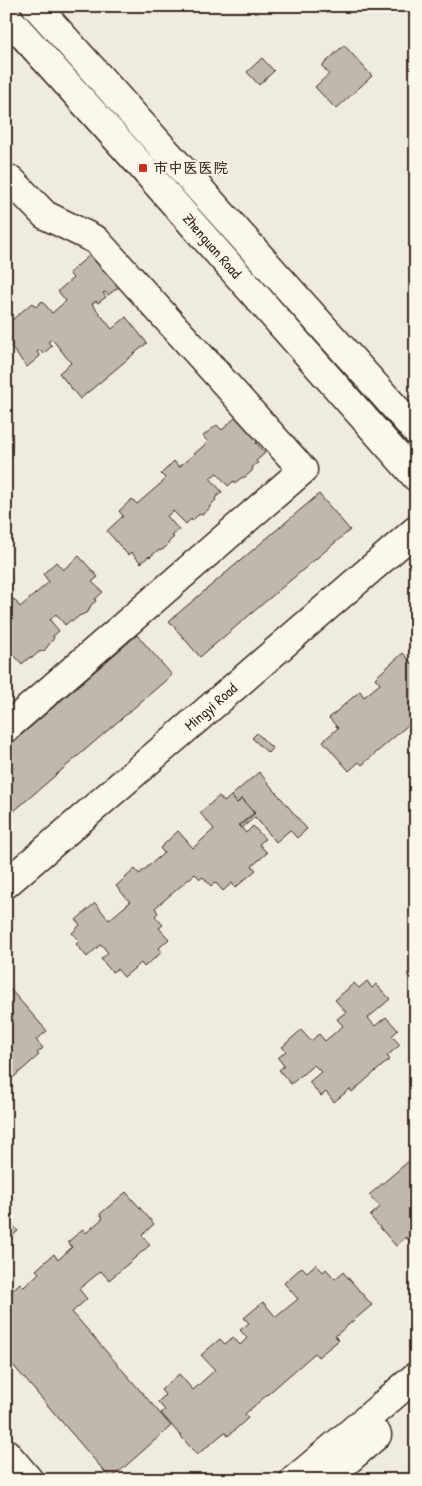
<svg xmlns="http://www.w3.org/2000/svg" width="422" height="1486" viewBox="0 0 422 1486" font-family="'Patrick Hand','LXGW WenKai TC',sans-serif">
	<rect width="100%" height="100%" fill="#f0ebe0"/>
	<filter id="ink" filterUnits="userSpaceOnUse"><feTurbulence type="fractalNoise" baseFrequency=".02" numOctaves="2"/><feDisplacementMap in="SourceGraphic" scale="10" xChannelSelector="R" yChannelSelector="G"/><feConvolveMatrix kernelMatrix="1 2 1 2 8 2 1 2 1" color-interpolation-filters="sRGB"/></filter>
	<g filter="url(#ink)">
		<g fill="#c0b8ad" stroke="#3b2a1e">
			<path d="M 344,45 L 372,76 L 336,109 L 315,87 L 329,74 L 322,66 Z"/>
			<path d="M 262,58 L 274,71 L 259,85 L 247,72 Z"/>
			<path d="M 91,254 L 119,287 L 108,295 L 105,292 L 103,293 L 106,297 L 98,303 L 96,301 L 92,304 L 112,329 L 126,317 L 147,343 L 80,399 L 59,373 L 71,363 L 52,339 L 48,342 L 52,346 L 43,354 L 40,350 L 37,352 L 40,356 L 27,367 L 6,341 L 6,325 L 32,303 L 36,307 L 42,301 L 52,313 L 66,301 L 58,291 L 73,278 L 69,273 Z"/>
			<path d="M 214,347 L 232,367 L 225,373 L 207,353 Z"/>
			<path d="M 238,415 L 259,440 L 256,443 L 265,453 L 256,461 L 258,463 L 253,466 L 252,471 L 245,477 L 241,478 L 235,483 L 234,481 L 228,486 L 217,473 L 210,478 L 222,492 L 215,498 L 216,500 L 210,506 L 209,509 L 203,514 L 198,515 L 192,521 L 191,519 L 186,524 L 173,511 L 167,516 L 179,530 L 172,536 L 174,537 L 169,542 L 166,547 L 162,550 L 157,551 L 150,557 L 149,556 L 141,563 L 131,552 L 128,555 L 107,531 L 123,516 L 119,511 L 132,499 L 137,504 L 166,479 L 161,474 L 174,461 L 179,467 L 208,442 L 203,436 L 217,425 L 222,430 Z"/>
			<path d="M 319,494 L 350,530 L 200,657 L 169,621 Z"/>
			<path d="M 79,556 L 98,577 L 92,582 L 103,592 L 95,599 L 96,601 L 91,605 L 88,612 L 79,616 L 73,621 L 71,620 L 65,625 L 56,614 L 50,620 L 59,631 L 53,636 L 54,638 L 44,651 L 39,652 L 32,658 L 30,657 L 22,664 L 12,653 L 9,656 L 6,653 L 6,605 L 14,599 L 20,607 L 49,582 L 43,574 L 56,562 L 63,570 Z"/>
			<path d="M 137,635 L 172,675 L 6,818 L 6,748 Z"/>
			<path d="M 403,653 L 412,664 L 416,660 L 416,733 L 408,725 L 362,765 L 359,762 L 349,771 L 323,741 L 338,728 L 329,718 L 360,691 L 364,697 L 380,684 L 375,678 Z"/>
			<path d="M 257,733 L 272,748 L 268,753 L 252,738 Z"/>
			<path d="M 259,772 L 307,829 L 297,838 L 290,830 L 276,842 L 255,817 L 242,828 L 240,826 L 255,813 L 242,798 L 237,803 L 231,796 Z"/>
			<path d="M 219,796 L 224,802 L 231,796 L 237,803 L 242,799 L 254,813 L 239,825 L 246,833 L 253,826 L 265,839 L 259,844 L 267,853 L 252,866 L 256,870 L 235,888 L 232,883 L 223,891 L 215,882 L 211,886 L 203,877 L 200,879 L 195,874 L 155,908 L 158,913 L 155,916 L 163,925 L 159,928 L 169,939 L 159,948 L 162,952 L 144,967 L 141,963 L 124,977 L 117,969 L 112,972 L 101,959 L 108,953 L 101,944 L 87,957 L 76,944 L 79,941 L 72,933 L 80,925 L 76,920 L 95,903 L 109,920 L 130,902 L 116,886 L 135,869 L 139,874 L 164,853 L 160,848 L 178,831 L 193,848 L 214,829 L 200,813 Z"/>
			<path d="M 367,981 L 372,988 L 376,984 L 390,999 L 368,1018 L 375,1026 L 386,1017 L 398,1030 L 392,1036 L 400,1045 L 387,1056 L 390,1059 L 352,1092 L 350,1089 L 334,1102 L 326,1092 L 321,1096 L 309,1082 L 321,1072 L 314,1065 L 291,1084 L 279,1070 L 284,1066 L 278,1058 L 286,1051 L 282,1047 L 301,1030 L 311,1041 L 319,1034 L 325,1041 L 343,1026 L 337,1019 L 346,1012 L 335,1000 L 354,983 L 359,988 Z"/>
			<path d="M 10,989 L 47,1031 L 36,1040 L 43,1048 L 37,1053 L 39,1055 L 6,1084 L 6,992 Z"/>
			<path d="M 416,1155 L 416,1246 L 414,1248 L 406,1237 L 396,1246 L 370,1216 L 380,1207 L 369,1195 Z"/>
			<path d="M 126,1192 L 154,1224 L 142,1235 L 150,1245 L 109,1280 L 101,1271 L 79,1289 L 87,1299 L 72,1312 L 171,1426 L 111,1479 L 6,1357 L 6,1296 L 20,1283 L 24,1287 L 39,1273 L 36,1270 L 54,1254 L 58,1260 L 72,1247 L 68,1242 L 83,1229 L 86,1233 L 103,1218 L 100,1214 Z"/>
			<path d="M 6,1218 L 18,1231 L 6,1241 Z"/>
			<path d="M 316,1264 L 323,1272 L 326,1269 L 335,1279 L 343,1272 L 372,1305 L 335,1336 L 339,1340 L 318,1357 L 315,1353 L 245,1414 L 248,1418 L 228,1436 L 225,1432 L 197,1455 L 161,1413 L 165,1410 L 158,1402 L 165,1395 L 161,1390 L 179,1374 L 193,1390 L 215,1370 L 201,1355 L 220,1339 L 225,1344 L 233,1337 L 240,1345 L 247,1338 L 240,1330 L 249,1323 L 244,1318 L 263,1302 L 276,1317 L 298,1299 L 284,1283 L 302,1267 L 307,1272 Z"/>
		</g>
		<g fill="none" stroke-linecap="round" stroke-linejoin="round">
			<g stroke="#3b2a1e" stroke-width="31">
				<g id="minor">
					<path d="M 6,728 L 303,470 L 96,240 L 45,215 L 11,180"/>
					<path d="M 6,884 L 416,530"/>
					<path d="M 6,1453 L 29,1480"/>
					<path d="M 294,1480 L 370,1416 L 416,1376"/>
					<path d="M 325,1480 L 377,1435"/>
				</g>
			</g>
			<g stroke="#3b2a1e" stroke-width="31">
				<g id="major">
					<path d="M 36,6 L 416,431"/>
					<path d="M 6,16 L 143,168 L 416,477"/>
				</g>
			</g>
			<use href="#minor" stroke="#fbf7ec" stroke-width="28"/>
			<use href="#major" stroke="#fbf7ec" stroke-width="28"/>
		</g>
	</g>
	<rect fill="#c8321e" stroke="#fbf7ec" stroke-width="2" x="138" y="163" width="10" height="10" rx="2.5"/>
	<g text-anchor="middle" stroke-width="4" stroke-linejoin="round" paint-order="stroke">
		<g font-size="15" font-weight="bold" fill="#3b2a1e" stroke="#fbf7ec" text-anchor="start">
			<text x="153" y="173">市中医医院</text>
		</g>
		<g font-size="15" fill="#3b2a1e" stroke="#fbf7ec">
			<text transform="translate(212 246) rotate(49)" y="5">Zhenguan Road</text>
			<text transform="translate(211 707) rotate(-41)" y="5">Mingyi Road</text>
		</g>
	</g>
	<rect width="422" height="1486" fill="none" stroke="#fbf7ec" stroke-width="25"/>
	<rect x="12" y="12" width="397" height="1461" fill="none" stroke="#3b2a1e" stroke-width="2" filter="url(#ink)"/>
</svg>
